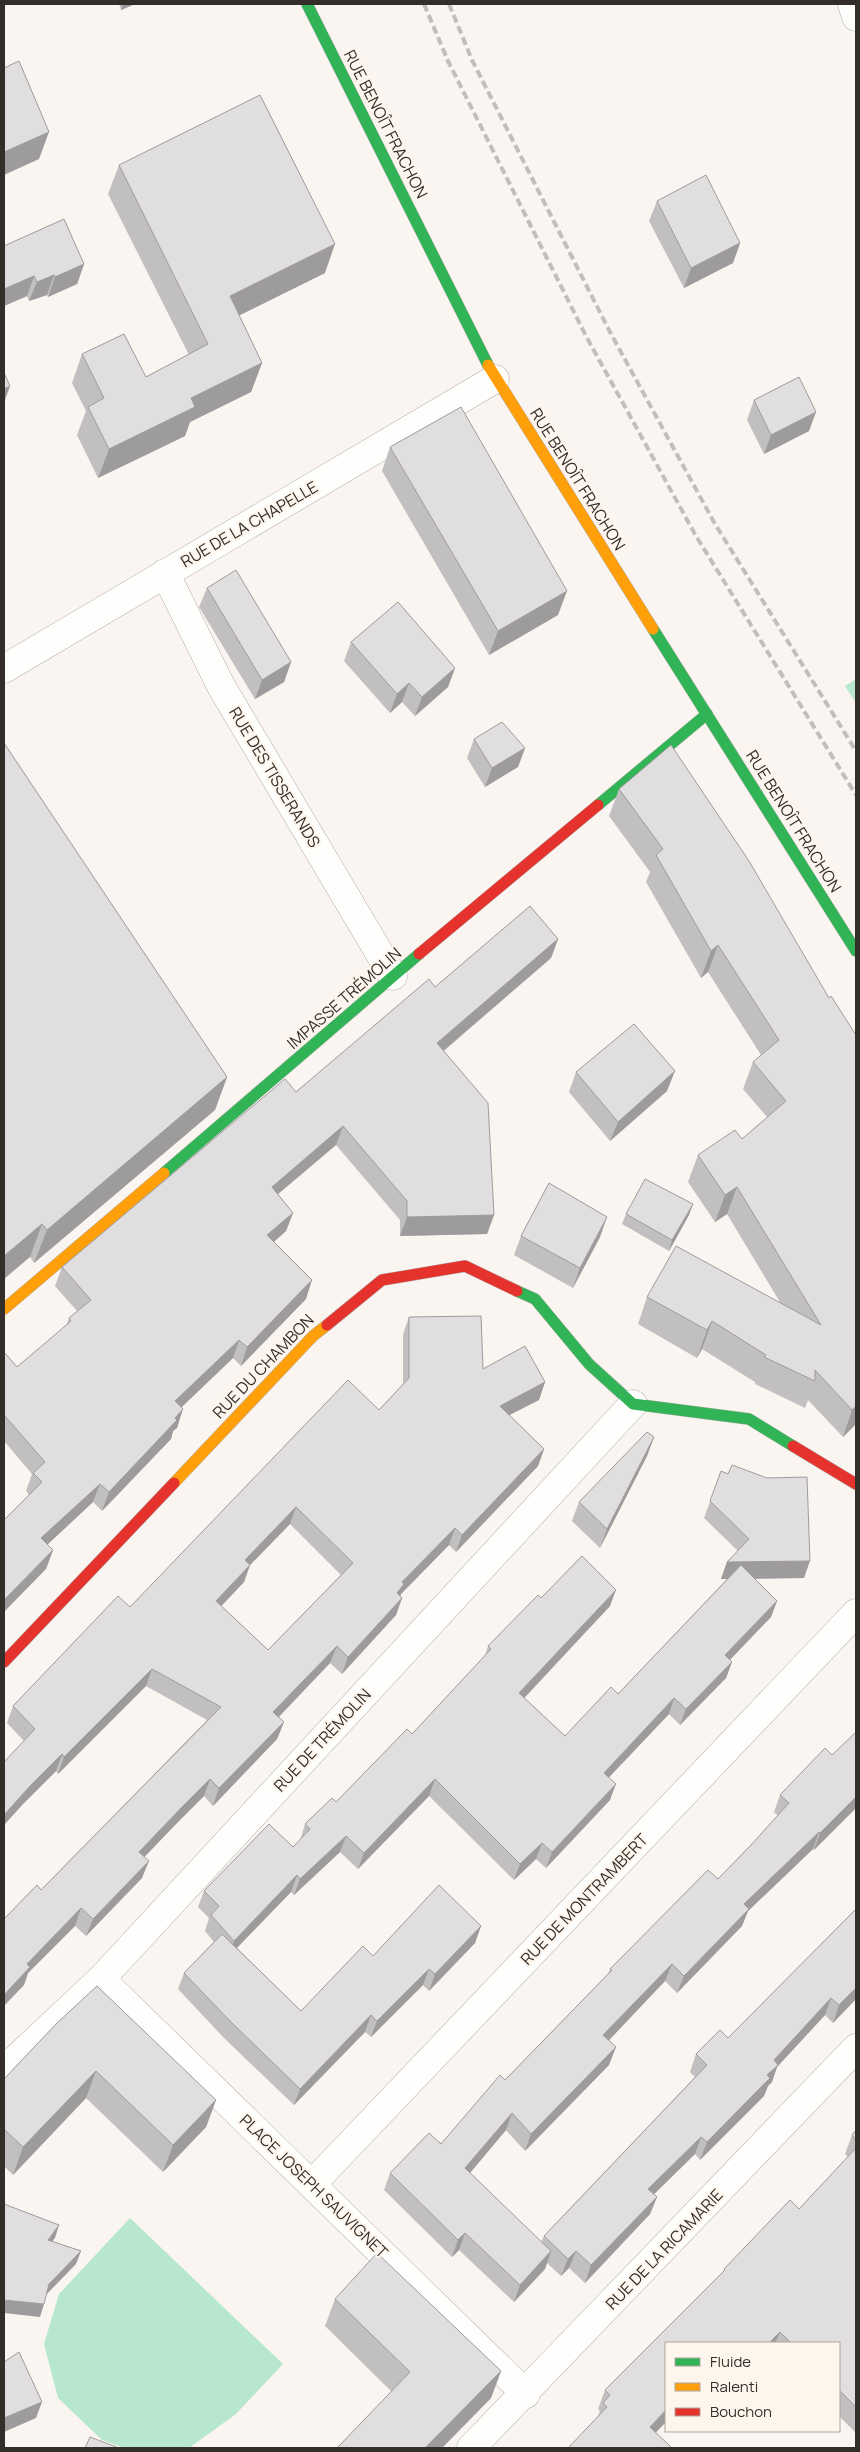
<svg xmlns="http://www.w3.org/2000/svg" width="860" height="2452" viewBox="0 0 860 2452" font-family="Manrope,sans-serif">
	<rect width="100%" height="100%" fill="#faf5f1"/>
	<g fill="#b7e7cc">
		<path d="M 856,679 L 856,703 L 845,686 Z"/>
		<path d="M 130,2218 L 283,2364 L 236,2414 L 189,2448 L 124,2448 L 102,2440 L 58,2398 L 44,2344 L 59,2294 Z"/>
	</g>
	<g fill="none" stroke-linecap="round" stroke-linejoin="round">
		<g stroke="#b3aeaa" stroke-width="29">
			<g id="street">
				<path d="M 852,4 L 856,17"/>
				<path d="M 165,573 L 221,686 L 393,976"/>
				<path d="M 4,669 L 495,379"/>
				<path d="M 101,1979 L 526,2394"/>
				<path d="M 4,2070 L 101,1979 L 633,1404"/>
				<path d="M 312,2184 L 856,1613"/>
				<path d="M 471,2448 L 856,2048"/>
			</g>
		</g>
		<g stroke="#b3aeaa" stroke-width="12">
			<g id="fast">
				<path d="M 307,4 L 488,365"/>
				<path d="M 653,629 L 856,951"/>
				<path d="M 598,805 L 707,714"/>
				<path d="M 164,1173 L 419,954"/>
				<path d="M 517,1291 L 535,1299 L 589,1364 L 633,1404 L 749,1419 L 793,1446"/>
			</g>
		</g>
		<g stroke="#b3aeaa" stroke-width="12">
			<g id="slow">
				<path d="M 488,365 L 653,629"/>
				<path d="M 4,1309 L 164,1173"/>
				<path d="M 174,1483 L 313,1336 L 327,1325"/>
			</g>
		</g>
		<g stroke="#b3aeaa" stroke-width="12">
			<g id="jam">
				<path d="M 419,954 L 598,805"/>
				<path d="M 327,1325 L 382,1280 L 465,1266 L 517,1291"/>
				<path d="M 793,1446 L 856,1484"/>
				<path d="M 4,1662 L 174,1483"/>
			</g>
		</g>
		<use href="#street" stroke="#fefefd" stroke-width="28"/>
		<use href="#fast" stroke="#30b455" stroke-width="11"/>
		<use href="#slow" stroke="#ff9f0a" stroke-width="11"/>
		<use href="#jam" stroke="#e5322d" stroke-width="11"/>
		<g stroke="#c0bfbd" stroke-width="4" stroke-dasharray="8 4" stroke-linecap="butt">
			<path d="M 424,4 L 448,61 L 586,336 L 696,536 L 856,795"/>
			<path d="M 449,4 L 472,60 L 610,332 L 715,524 L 856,751"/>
		</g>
	</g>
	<g fill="#c2bfc0" fill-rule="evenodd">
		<path d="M 119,4 L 135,4 L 121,10 Z"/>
		<path d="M 119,165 L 325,273 L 239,315 L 262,363 L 251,392 L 190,422 L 185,436 L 98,478 L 77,435 L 86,411 L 72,383 L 82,354 L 146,377 L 189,355 L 108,194 Z"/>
		<path d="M 657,201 L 740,243 L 733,263 L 684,288 L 649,221 Z"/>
		<path d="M 4,246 L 84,264 L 77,284 L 48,297 L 47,295 L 29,301 L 27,296 L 4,306 Z"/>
		<path d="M 754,400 L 809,431 L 764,454 L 747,420 Z"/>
		<path d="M 390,447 L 558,615 L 489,655 L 382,471 Z"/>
		<path d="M 207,588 L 291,662 L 284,682 L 255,699 L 199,607 Z"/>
		<path d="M 351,642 L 455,668 L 448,687 L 415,716 L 402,702 L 390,713 L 344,661 Z"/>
		<path d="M 474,739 L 525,748 L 518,767 L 485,787 L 467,758 Z"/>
		<path d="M 4,743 L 227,1077 L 215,1110 L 34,1263 L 30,1257 Z"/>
		<path d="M 619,789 L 829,998 L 856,1035 L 856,1424 L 843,1437 L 808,1400 L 805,1408 L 755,1384 L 755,1382 L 702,1349 L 697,1358 L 638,1324 L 647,1297 L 781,1304 L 727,1214 L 715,1222 L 688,1182 L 698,1155 L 742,1139 L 767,1117 L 743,1089 L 753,1062 L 761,1055 L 708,972 L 701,978 L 646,882 L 650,872 L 609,816 Z"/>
		<path d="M 558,939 L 551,958 L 444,1051 L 494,1215 L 487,1234 L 400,1236 L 400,1220 L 336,1145 L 278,1194 L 293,1213 L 286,1231 L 274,1242 L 306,1299 L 241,1366 L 233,1358 L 182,1407 L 177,1428 L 173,1431 L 171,1439 L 102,1511 L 93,1502 L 47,1545 L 53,1550 L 46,1569 L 29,1495 L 26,1491 L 32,1474 L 4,1441 L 4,1352 L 17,1367 L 66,1326 L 69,1318 L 77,1311 L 55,1286 L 62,1267 L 435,987 Z"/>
		<path d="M 576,1072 L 667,1091 L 610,1141 L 569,1092 Z"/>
		<path d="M 626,1214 L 689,1215 L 669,1251 L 622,1224 Z"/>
		<path d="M 521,1236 L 600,1237 L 573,1288 L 514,1255 Z"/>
		<path d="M 409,1317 L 483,1369 L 545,1382 L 539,1400 L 509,1415 L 544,1449 L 538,1466 L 456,1552 L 449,1545 L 401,1594 L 400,1596 L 402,1598 L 396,1615 L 342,1674 L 330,1663 L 279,1717 L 284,1722 L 277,1739 L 213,1806 L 204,1796 L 175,1825 L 144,1857 L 142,1878 L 86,1936 L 75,1926 L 28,1973 L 24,1985 L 41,1890 L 207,1720 L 146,1686 L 58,1774 L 56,1771 L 23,1804 L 4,1825 L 4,1762 L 24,1741 L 7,1723 L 13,1706 L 130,1607 L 379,1410 L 403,1384 L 403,1334 ZM 290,1524 L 341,1575 L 268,1650 L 221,1606 L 244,1582 L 250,1565 Z"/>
		<path d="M 654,1437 L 647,1456 L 600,1548 L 572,1521 L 579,1502 Z"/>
		<path d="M 721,1471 L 804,1578 L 754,1579 L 777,1601 L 771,1617 L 730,1660 L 732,1662 L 726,1678 L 680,1725 L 669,1714 L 609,1777 L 610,1800 L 546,1868 L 536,1859 L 514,1880 L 429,1796 L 358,1869 L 340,1852 L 294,1895 L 291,1892 L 237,1948 L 301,2011 L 373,1956 L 481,1926 L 475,1943 L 429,1991 L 423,1985 L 371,2037 L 365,2032 L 294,2105 L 224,2038 L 178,1989 L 184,1973 L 214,1942 L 205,1931 L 209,1918 L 198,1907 L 204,1891 L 293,1847 L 300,1841 L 305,1824 L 336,1802 L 412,1734 L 485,1656 L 488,1646 L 541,1598 L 610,1606 L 524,1698 L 565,1736 L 618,1694 L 727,1579 L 721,1579 L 727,1562 L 738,1551 L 704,1518 Z"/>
		<path d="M 780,1795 L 856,1808 L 814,1850 L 813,1849 L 748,1911 L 742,1926 L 677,1993 L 665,1981 L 608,2040 L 609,2065 L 525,2151 L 506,2130 L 470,2173 L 541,2242 L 544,2236 L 695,2077 L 690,2072 L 696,2054 L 728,2038 L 856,1909 L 856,1999 L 833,2023 L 825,2015 L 777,2067 L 772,2082 L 768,2086 L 764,2096 L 700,2160 L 695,2154 L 654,2194 L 657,2197 L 650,2214 L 585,2283 L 569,2268 L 561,2276 L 547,2263 L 545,2269 L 514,2302 L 459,2250 L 452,2257 L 384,2190 L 390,2173 L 441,2144 L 505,2080 L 608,1974 L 610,1969 L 718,1879 L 751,1845 L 778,1816 L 774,1812 Z"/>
		<path d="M 57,2023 L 216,2100 L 206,2127 L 163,2172 L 86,2098 L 13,2175 L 4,2166 L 4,2079 Z"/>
		<path d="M 856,2130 L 856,2433 L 839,2416 L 839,2343 L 666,2343 L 581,2435 L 598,2416 L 600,2411 L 598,2409 L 605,2390 L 723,2273 L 724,2269 L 799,2209 L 848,2157 L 845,2154 L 852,2135 Z"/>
		<path d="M 335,2299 L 501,2371 L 491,2398 L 442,2448 L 337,2448 L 392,2392 L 325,2326 Z"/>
	</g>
	<g fill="#9e9b9c">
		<path d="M 123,4 L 135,4 L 121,10 Z"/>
		<path d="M 49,132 L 39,159 L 4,175 L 4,152 Z"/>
		<path d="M 740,243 L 733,263 L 684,288 L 691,268 Z"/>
		<path d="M 335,244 L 325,273 L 220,325 L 230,296 Z"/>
		<path d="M 84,264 L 77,284 L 48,297 L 55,277 Z"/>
		<path d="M 54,275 L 47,295 L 29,301 L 37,282 Z"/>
		<path d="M 34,276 L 27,296 L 4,306 L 4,289 Z"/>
		<path d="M 262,363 L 251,392 L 190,422 L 185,436 L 98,478 L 109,449 L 191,398 Z"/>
		<path d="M 10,386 L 4,403 L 4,389 Z"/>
		<path d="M 816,412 L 809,431 L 764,454 L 771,435 Z"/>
		<path d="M 567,591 L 558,615 L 489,655 L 498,631 Z"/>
		<path d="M 291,662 L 284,682 L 255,699 L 262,680 Z"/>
		<path d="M 455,668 L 448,687 L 415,716 L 422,697 Z"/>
		<path d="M 409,683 L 402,702 L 390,713 L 397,694 Z"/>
		<path d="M 525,748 L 518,767 L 485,787 L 492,768 Z"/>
		<path d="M 558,939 L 551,958 L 430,1062 L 437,1043 Z"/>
		<path d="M 718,945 L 708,972 L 701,978 L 711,951 Z"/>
		<path d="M 675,1071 L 667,1091 L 610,1141 L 618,1122 Z"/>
		<path d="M 227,1077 L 215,1110 L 34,1263 L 47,1230 Z"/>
		<path d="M 343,1126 L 336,1145 L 265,1205 L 272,1187 Z"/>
		<path d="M 737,1187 L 727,1214 L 715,1222 L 725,1195 Z"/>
		<path d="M 693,1204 L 689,1215 L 669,1251 L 672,1240 Z"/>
		<path d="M 293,1213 L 286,1231 L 260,1254 L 267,1235 Z"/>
		<path d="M 494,1215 L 487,1234 L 400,1236 L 407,1217 Z"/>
		<path d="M 607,1217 L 600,1237 L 573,1288 L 580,1268 Z"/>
		<path d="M 42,1224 L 30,1257 L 4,1279 L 4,1256 Z"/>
		<path d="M 312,1280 L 306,1299 L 241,1366 L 247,1347 Z"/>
		<path d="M 712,1321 L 702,1349 L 697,1358 L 707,1330 Z"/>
		<path d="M 239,1340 L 233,1358 L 168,1420 L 175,1401 Z"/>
		<path d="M 545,1382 L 539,1400 L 494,1423 L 500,1406 Z"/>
		<path d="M 856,1406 L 856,1424 L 843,1437 L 852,1410 Z"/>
		<path d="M 183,1409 L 177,1428 L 173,1431 L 171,1439 L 102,1511 L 109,1492 Z"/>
		<path d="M 654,1437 L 647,1456 L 600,1548 L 607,1529 Z"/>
		<path d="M 544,1449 L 538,1466 L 456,1552 L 462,1535 Z"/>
		<path d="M 100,1484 L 93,1502 L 34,1557 L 41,1538 Z"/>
		<path d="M 296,1507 L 290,1524 L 250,1565 L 244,1582 L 210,1618 L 216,1601 L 245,1560 Z"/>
		<path d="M 455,1528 L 449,1545 L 401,1594 L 398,1602 L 397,1593 L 402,1582 Z"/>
		<path d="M 53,1550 L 46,1569 L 4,1612 L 4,1600 Z"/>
		<path d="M 810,1561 L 804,1578 L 721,1579 L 727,1562 Z"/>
		<path d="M 616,1590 L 610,1606 L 513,1710 L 519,1693 Z"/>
		<path d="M 402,1598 L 396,1615 L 342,1674 L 348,1657 Z"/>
		<path d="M 777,1601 L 771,1617 L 719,1671 L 725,1655 Z"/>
		<path d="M 337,1646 L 330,1663 L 267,1729 L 273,1712 Z"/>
		<path d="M 732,1662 L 726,1678 L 680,1725 L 686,1709 Z"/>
		<path d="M 152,1669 L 146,1686 L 58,1774 L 64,1757 Z"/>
		<path d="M 674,1698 L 669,1714 L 598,1789 L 604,1773 Z"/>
		<path d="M 284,1722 L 277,1739 L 213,1806 L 219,1788 Z"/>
		<path d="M 62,1754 L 56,1771 L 23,1804 L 4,1825 L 4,1815 L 30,1786 Z"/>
		<path d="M 210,1779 L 204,1796 L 175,1825 L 133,1869 L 139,1852 L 181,1808 Z"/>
		<path d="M 435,1779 L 429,1796 L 358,1869 L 364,1853 Z"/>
		<path d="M 616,1784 L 610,1800 L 546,1868 L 552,1852 Z"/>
		<path d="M 856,1797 L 856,1808 L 814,1850 L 820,1833 Z"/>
		<path d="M 819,1832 L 813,1849 L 748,1911 L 742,1926 L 677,1993 L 684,1976 L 744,1904 Z"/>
		<path d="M 346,1836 L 340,1852 L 294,1895 L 300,1879 Z"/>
		<path d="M 542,1843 L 536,1859 L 514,1880 L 520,1864 Z"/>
		<path d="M 149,1861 L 142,1878 L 86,1936 L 93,1919 Z"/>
		<path d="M 297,1875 L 291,1892 L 228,1957 L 234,1941 Z"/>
		<path d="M 81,1908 L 75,1926 L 28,1973 L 24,1985 L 4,2006 L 4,1995 L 27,1964 Z"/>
		<path d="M 481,1926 L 475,1943 L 429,1991 L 435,1974 Z"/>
		<path d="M 672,1964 L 665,1981 L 597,2053 L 603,2035 Z"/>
		<path d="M 429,1969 L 423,1985 L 371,2037 L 377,2021 Z"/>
		<path d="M 856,1988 L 856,1999 L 833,2023 L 839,2005 Z"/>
		<path d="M 831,1998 L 825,2015 L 777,2067 L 772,2082 L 768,2086 L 764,2096 L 700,2160 L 707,2142 L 774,2060 Z"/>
		<path d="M 371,2015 L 365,2032 L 294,2105 L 300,2089 Z"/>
		<path d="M 616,2047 L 609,2065 L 525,2151 L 531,2134 Z"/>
		<path d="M 96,2071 L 86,2098 L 13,2175 L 23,2147 Z"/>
		<path d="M 216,2100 L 206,2127 L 163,2172 L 173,2145 Z"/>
		<path d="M 512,2113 L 506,2130 L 459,2186 L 465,2168 Z"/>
		<path d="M 701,2137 L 695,2154 L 642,2206 L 648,2189 Z"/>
		<path d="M 657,2197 L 650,2214 L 585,2283 L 591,2265 Z"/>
		<path d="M 59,2225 L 55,2238 L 43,2253 L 48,2240 Z"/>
		<path d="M 465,2233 L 459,2250 L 452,2257 L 458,2240 Z"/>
		<path d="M 81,2251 L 76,2264 L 44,2297 L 49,2284 Z"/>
		<path d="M 551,2251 L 545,2269 L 514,2302 L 520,2285 Z"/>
		<path d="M 576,2251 L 569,2268 L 561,2276 L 568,2259 Z"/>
		<path d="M 4,2300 L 44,2304 L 40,2317 L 4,2313 Z"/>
		<path d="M 780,2332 L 775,2343 L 769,2343 Z"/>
		<path d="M 501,2371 L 491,2398 L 442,2448 L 425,2448 Z"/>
		<path d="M 42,2402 L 36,2418 L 4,2432 L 4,2418 Z"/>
		<path d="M 666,2410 L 666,2422 L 643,2446 L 650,2427 Z"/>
	</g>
	<g fill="#e1dedf" stroke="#9e9b9c" fill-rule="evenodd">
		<path d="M 19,61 L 49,132 L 4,152 L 4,68 Z"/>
		<path d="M 260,95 L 335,244 L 230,296 L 262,363 L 191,398 L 195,407 L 109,449 L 88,407 L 104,398 L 82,354 L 124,334 L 146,377 L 208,344 L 119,165 Z"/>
		<path d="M 706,175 L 740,243 L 691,268 L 657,201 Z"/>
		<path d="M 64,219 L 84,264 L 55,277 L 54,275 L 37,282 L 34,276 L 4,289 L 4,246 Z"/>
		<path d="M 4,373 L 10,386 L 4,389 Z"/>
		<path d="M 799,377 L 816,412 L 771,435 L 754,400 Z"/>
		<path d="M 461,407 L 567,591 L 498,631 L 390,447 Z"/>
		<path d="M 236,570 L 291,662 L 262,680 L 207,588 Z"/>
		<path d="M 398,602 L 455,668 L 422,697 L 409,683 L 397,694 L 351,642 Z"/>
		<path d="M 502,722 L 525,748 L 492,768 L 474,739 Z"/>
		<path d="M 4,743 L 227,1077 L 47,1230 L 42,1224 L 4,1256 Z"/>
		<path d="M 671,745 L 749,861 L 829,998 L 831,996 L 856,1035 L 856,1406 L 852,1410 L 815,1370 L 815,1381 L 764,1357 L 766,1355 L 712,1321 L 707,1330 L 647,1297 L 676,1246 L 821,1325 L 737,1187 L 725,1195 L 698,1155 L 735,1130 L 742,1139 L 786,1101 L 753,1062 L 779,1040 L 718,945 L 711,951 L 656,855 L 663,849 L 619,789 Z"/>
		<path d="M 530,906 L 558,939 L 437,1043 L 488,1103 L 494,1215 L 407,1217 L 407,1201 L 343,1126 L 272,1187 L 293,1213 L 267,1235 L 312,1280 L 247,1347 L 239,1340 L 175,1401 L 183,1409 L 175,1418 L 177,1420 L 109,1492 L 100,1484 L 41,1538 L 53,1550 L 4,1600 L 4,1520 L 42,1482 L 33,1473 L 45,1462 L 4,1415 L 4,1352 L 17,1367 L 71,1321 L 69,1318 L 91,1300 L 62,1267 L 285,1079 L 296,1092 L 429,979 L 435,987 Z"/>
		<path d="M 634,1024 L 675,1071 L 618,1122 L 576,1072 Z"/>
		<path d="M 645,1179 L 693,1204 L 672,1240 L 626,1214 Z"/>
		<path d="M 549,1183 L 607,1217 L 580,1268 L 521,1236 Z"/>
		<path d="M 481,1316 L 483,1369 L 525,1346 L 545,1382 L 500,1406 L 544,1449 L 462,1535 L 455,1528 L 402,1582 L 404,1584 L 397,1593 L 402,1598 L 348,1657 L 337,1646 L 273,1712 L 284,1722 L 219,1788 L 210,1779 L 181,1808 L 139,1852 L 149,1861 L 93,1919 L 81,1908 L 27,1964 L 30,1967 L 4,1995 L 4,1919 L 37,1885 L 41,1890 L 221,1707 L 152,1669 L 64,1757 L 62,1754 L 30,1786 L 4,1815 L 4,1762 L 35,1729 L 13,1706 L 118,1596 L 130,1607 L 348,1380 L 379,1410 L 409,1378 L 409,1317 ZM 296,1507 L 353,1563 L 268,1650 L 216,1601 L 250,1565 L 245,1560 Z"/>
		<path d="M 647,1432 L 654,1437 L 607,1529 L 579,1502 Z"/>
		<path d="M 732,1465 L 767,1478 L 807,1477 L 810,1561 L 727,1562 L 749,1539 L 710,1501 L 721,1471 L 728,1474 Z"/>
		<path d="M 582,1556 L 616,1590 L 519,1693 L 565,1736 L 611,1687 L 618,1694 L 741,1565 L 777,1601 L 725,1655 L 732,1662 L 686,1709 L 674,1698 L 604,1773 L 616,1784 L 552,1852 L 542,1843 L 520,1864 L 435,1779 L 364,1853 L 346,1836 L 300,1879 L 297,1875 L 234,1941 L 211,1915 L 219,1906 L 204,1891 L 269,1824 L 293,1847 L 310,1829 L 305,1824 L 332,1798 L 336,1802 L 407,1729 L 412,1734 L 491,1649 L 488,1646 L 538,1595 L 541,1598 Z"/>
		<path d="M 856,1732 L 856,1797 L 820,1833 L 819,1832 L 744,1904 L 749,1909 L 684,1976 L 672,1964 L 603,2035 L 616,2047 L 531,2134 L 512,2113 L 465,2168 L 551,2251 L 520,2285 L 465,2233 L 458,2240 L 390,2173 L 429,2133 L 441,2144 L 500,2075 L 505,2080 L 612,1970 L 610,1969 L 708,1870 L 718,1879 L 751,1845 L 789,1803 L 780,1795 L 825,1748 L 832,1755 Z"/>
		<path d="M 439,1885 L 481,1926 L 435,1974 L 429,1969 L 377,2021 L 371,2015 L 300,2089 L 230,2021 L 184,1973 L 222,1934 L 301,2011 L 363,1946 L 373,1956 Z"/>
		<path d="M 856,1909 L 856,1988 L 839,2005 L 831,1998 L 774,2060 L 778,2065 L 767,2075 L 770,2078 L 707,2142 L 701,2137 L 648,2189 L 657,2197 L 591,2265 L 576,2251 L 568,2259 L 544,2236 L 707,2065 L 696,2054 L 720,2030 L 728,2038 Z"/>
		<path d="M 97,1986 L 216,2100 L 173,2145 L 96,2071 L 23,2147 L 4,2129 L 4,2079 L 57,2023 Z"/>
		<path d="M 856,2130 L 856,2140 L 852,2135 Z"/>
		<path d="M 856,2148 L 856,2407 L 839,2390 L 839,2343 L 791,2343 L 780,2332 L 769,2343 L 666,2343 L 666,2410 L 650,2427 L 672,2448 L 568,2448 L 607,2407 L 603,2403 L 610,2395 L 605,2390 L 725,2270 L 724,2269 L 790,2200 L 799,2209 Z"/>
		<path d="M 4,2204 L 59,2225 L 48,2240 L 81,2251 L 49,2284 L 44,2304 L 4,2300 Z"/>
		<path d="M 377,2253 L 501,2371 L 425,2448 L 337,2448 L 410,2372 L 335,2299 Z"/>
		<path d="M 19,2352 L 42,2402 L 4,2418 L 4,2362 Z"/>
		<path d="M 90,2437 L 119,2448 L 85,2448 Z"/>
	</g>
	<g text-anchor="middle" stroke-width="4.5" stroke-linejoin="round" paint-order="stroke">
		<g font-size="16" fill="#332e29" stroke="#fef5ed">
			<text transform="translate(386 124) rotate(63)" y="6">RUE BENOÎT FRACHON</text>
			<text transform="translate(578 479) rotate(58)" y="6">RUE BENOÎT FRACHON</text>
			<text transform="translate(249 524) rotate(-30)" y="6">RUE DE LA CHAPELLE</text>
			<text transform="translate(275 777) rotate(59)" y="6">RUE DES TISSERANDS</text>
			<text transform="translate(794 821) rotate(58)" y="6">RUE BENOÎT FRACHON</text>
			<text transform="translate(344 998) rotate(-41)" y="6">IMPASSE TRÉMOLIN</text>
			<text transform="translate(263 1366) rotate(-46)" y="6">RUE DU CHAMBON</text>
			<text transform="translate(322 1740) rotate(-47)" y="6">RUE DE TRÉMOLIN</text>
			<text transform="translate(584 1899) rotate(-46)" y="6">RUE DE MONTRAMBERT</text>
			<text transform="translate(314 2186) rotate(44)" y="6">PLACE JOSEPH SAUVIGNET</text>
			<text transform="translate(664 2249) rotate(-46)" y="6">RUE DE LA RICAMARIE</text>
		</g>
	</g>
	<rect width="860" height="2452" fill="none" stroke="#332e29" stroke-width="10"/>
	<rect x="665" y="2342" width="175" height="90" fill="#fef5ed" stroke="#ada59f"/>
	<rect x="675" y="2358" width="25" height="8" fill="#30b455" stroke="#ada59f"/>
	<text x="710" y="2367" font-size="15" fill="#332e29">Fluide</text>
	<rect x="675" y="2383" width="25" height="8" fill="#ff9f0a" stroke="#ada59f"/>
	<text x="710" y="2392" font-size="15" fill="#332e29">Ralenti</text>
	<rect x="675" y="2408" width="25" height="8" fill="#e5322d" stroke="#ada59f"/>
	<text x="710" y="2417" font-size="15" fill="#332e29">Bouchon</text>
</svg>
